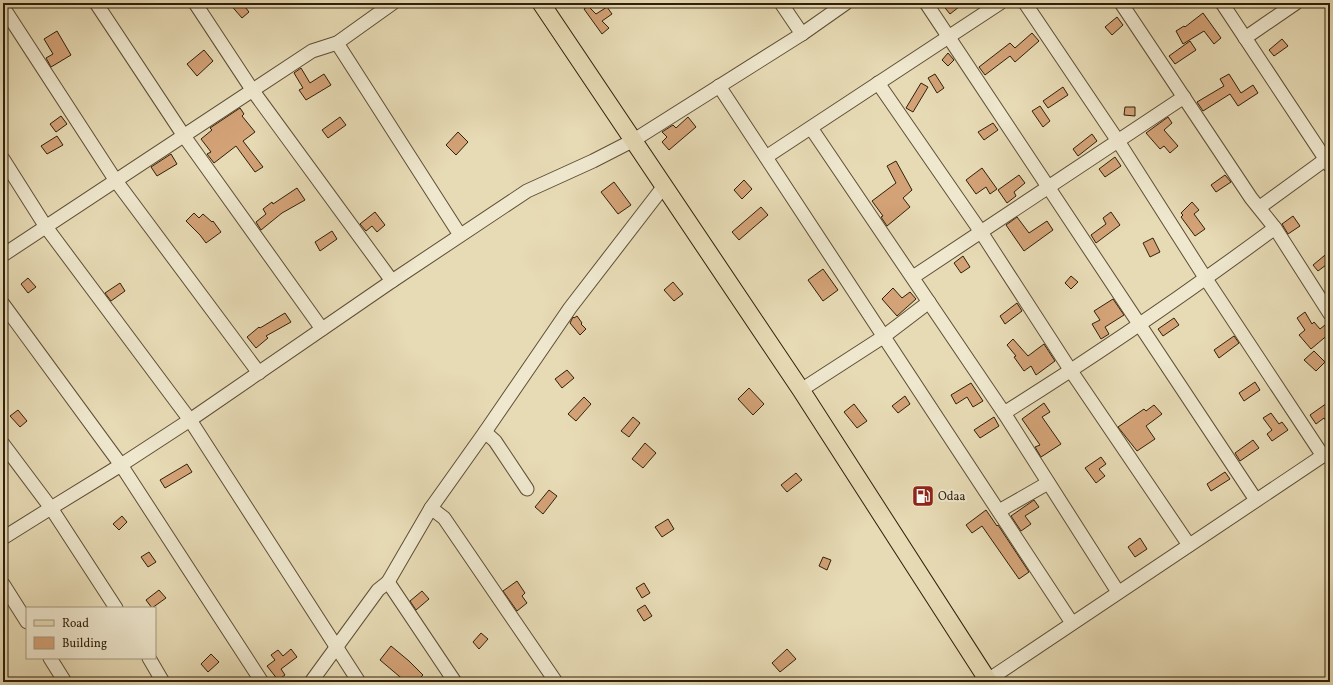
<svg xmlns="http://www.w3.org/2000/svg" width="1333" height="685" viewBox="0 0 1333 685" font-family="Vollkorn,serif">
	<rect width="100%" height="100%" fill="#e7dbb5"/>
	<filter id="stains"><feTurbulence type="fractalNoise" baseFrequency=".005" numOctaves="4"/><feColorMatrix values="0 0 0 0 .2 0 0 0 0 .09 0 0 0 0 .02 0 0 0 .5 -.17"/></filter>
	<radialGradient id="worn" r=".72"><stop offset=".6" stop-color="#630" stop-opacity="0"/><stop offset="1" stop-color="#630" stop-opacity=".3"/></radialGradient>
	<g fill="#d3a277" stroke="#30200a">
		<path d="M 229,3 L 242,3 L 249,12 L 242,18 Z"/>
		<path d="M 941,3 L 964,3 L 950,14 Z"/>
		<path d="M 588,6 L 596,14 L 607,7 L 612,14 L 602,21 L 609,28 L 602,34 L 584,9 Z"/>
		<path d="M 1203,13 L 1221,38 L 1214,44 L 1204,31 L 1183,44 L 1176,31 L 1184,26 L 1185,27 Z"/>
		<path d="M 1117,17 L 1123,25 L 1112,35 L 1105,27 Z"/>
		<path d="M 57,31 L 71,55 L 51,67 L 46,58 L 53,54 L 44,39 Z"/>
		<path d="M 1032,33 L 1039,41 L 1015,62 L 1010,56 L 985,75 L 979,67 L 1010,43 L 1015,48 Z"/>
		<path d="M 1282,39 L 1288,46 L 1274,56 L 1269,50 Z"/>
		<path d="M 1190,41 L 1196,50 L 1175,64 L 1169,56 Z"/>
		<path d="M 204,50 L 213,61 L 197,76 L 187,64 Z"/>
		<path d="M 948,53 L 954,60 L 948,66 L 942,60 Z"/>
		<path d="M 301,68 L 310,83 L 324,74 L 331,85 L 306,100 L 299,90 L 303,88 L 294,73 Z"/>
		<path d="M 935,74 L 944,88 L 937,93 L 928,78 Z"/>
		<path d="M 1229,74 L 1241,93 L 1253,85 L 1258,93 L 1238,106 L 1230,94 L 1203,111 L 1197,102 L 1224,86 L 1220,79 Z"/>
		<path d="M 921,83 L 928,87 L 913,112 L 906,108 Z"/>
		<path d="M 1063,87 L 1068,95 L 1048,108 L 1043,101 Z"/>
		<path d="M 1040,106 L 1050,121 L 1043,127 L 1032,111 Z"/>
		<path d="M 1125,107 L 1135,107 L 1135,116 L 1124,115 Z"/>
		<path d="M 240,108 L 244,114 L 242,116 L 255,132 L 243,141 L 263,167 L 255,172 L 236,146 L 214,163 L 207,154 L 211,152 L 201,139 L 212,130 L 210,128 Z"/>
		<path d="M 61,116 L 67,124 L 56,132 L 50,124 Z"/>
		<path d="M 340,117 L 346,125 L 328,138 L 322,130 Z"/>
		<path d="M 688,117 L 696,127 L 669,150 L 662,142 L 667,137 L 662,132 L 673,125 L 676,128 Z"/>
		<path d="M 1168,117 L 1172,123 L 1164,130 L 1178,146 L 1170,153 L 1164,146 L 1160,149 L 1146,133 Z"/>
		<path d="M 993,123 L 998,130 L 984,140 L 978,132 Z"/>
		<path d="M 458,132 L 468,142 L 456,155 L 446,145 Z"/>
		<path d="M 1092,134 L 1097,141 L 1078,156 L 1073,149 Z"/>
		<path d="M 57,136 L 63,145 L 47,154 L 41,146 Z"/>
		<path d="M 171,154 L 177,164 L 157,176 L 151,167 Z"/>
		<path d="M 1115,157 L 1121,166 L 1105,177 L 1099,169 Z"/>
		<path d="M 896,161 L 912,190 L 903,198 L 910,207 L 887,226 L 881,217 L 883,216 L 872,201 L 896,183 L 887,166 Z"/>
		<path d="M 982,168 L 997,189 L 990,194 L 986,187 L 976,194 L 966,180 Z"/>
		<path d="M 1019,175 L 1025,183 L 1014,192 L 1016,196 L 1007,203 L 998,190 Z"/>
		<path d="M 1225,175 L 1231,182 L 1216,192 L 1211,185 Z"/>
		<path d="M 744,180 L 752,189 L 742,199 L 734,190 Z"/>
		<path d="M 614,182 L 631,205 L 618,214 L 601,192 Z"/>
		<path d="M 297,188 L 305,200 L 282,213 L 261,230 L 256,222 L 266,214 L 263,209 L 272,202 L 273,204 Z"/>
		<path d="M 1192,202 L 1199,210 L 1194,214 L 1205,229 L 1195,236 L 1181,217 L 1183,215 L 1181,213 Z"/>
		<path d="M 761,207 L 768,215 L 739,240 L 732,232 Z"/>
		<path d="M 375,212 L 385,225 L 377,232 L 372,226 L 366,231 L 360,224 Z"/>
		<path d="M 1111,212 L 1120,225 L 1096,243 L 1091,235 L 1106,224 L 1103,218 Z"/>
		<path d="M 194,213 L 199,218 L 203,214 L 212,222 L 213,221 L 221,232 L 206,243 L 200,235 L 186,221 Z"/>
		<path d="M 1293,216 L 1300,226 L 1288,234 L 1282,224 Z"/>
		<path d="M 1017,217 L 1029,233 L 1047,221 L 1053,230 L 1024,251 L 1006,225 Z"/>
		<path d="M 332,231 L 337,239 L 320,251 L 315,242 Z"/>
		<path d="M 1153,238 L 1160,252 L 1150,257 L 1143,243 Z"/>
		<path d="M 1330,251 L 1330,262 L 1318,271 L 1313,265 Z"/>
		<path d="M 963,256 L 970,267 L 961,273 L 954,263 Z"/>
		<path d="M 823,269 L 838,290 L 823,301 L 808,280 Z"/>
		<path d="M 1071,276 L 1078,282 L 1071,289 L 1065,283 Z"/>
		<path d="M 28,278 L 36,287 L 28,293 L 21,284 Z"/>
		<path d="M 673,282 L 683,294 L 674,301 L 664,290 Z"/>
		<path d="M 120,283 L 125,291 L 111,301 L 105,293 Z"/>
		<path d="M 893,288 L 902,298 L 910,292 L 916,299 L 897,316 L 882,299 Z"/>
		<path d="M 1113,299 L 1124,315 L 1105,327 L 1109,334 L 1101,339 L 1092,324 L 1100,320 L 1094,311 Z"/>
		<path d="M 1017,303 L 1022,311 L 1005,324 L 1000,316 Z"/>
		<path d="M 1305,312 L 1312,324 L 1314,322 L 1320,329 L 1325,325 L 1330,331 L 1330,333 L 1311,349 L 1299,335 L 1305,330 L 1297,318 Z"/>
		<path d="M 285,313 L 291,322 L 266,336 L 268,338 L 256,348 L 247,337 L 259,327 L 260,328 Z"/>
		<path d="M 577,316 L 582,323 L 581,324 L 586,329 L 580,335 L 570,323 L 573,317 L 574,318 Z"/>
		<path d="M 1174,318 L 1179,325 L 1163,336 L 1158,329 Z"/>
		<path d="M 1234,336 L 1239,343 L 1219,358 L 1214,350 Z"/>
		<path d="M 1013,339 L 1028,356 L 1044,344 L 1055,361 L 1036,375 L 1031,366 L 1024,371 L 1014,357 L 1016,356 L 1007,345 Z"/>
		<path d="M 1314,351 L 1325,362 L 1316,371 L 1304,360 Z"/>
		<path d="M 567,370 L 574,378 L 562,388 L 555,379 Z"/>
		<path d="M 1255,382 L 1260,390 L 1244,401 L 1239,393 Z"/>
		<path d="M 971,383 L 983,401 L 973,407 L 967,397 L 956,404 L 951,395 Z"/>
		<path d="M 749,388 L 764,404 L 753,415 L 738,399 Z"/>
		<path d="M 905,396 L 910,404 L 898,413 L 892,406 Z"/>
		<path d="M 584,397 L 591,404 L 576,421 L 568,414 Z"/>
		<path d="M 1330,401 L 1330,426 L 1324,418 L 1316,424 L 1310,415 Z"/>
		<path d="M 1044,403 L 1050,412 L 1042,417 L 1061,444 L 1041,457 L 1035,447 L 1040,445 L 1022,419 Z"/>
		<path d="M 854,404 L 867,421 L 857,428 L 844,412 Z"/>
		<path d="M 1154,405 L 1162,414 L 1146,426 L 1155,439 L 1137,451 L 1118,427 L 1144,409 L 1146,411 Z"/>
		<path d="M 18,410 L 27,421 L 20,427 L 10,416 Z"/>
		<path d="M 1271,413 L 1279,424 L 1282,422 L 1288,430 L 1272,441 L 1267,434 L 1272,430 L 1263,418 Z"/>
		<path d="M 633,417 L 640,423 L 629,437 L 621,431 Z"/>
		<path d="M 994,417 L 999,426 L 980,438 L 974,430 Z"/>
		<path d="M 1253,440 L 1259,448 L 1240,461 L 1235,453 Z"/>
		<path d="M 645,443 L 656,453 L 643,468 L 632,459 Z"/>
		<path d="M 1101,457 L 1106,464 L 1099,469 L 1105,476 L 1096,483 L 1085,468 Z"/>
		<path d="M 187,464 L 192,472 L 165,488 L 160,480 Z"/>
		<path d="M 1225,472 L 1230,479 L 1211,491 L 1207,484 Z"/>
		<path d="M 796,473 L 802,480 L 787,492 L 781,485 Z"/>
		<path d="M 549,490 L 557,496 L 543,514 L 535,507 Z"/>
		<path d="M 1034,500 L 1039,507 L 1025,516 L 1031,524 L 1021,531 L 1011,516 Z"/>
		<path d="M 986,510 L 997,526 L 998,525 L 1029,572 L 1019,579 L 982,526 L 972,533 L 966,525 Z"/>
		<path d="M 122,516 L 127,522 L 119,530 L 113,524 Z"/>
		<path d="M 668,519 L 674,529 L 662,537 L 655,527 Z"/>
		<path d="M 1140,538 L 1147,549 L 1135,557 L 1128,547 Z"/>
		<path d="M 149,552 L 156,562 L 148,567 L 141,557 Z"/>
		<path d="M 823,557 L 831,560 L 827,570 L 819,566 Z"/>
		<path d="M 517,581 L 525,593 L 522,596 L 527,603 L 517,611 L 503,591 Z"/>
		<path d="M 644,583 L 650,593 L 642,598 L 636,588 Z"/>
		<path d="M 159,590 L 166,598 L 152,608 L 146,600 Z"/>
		<path d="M 422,591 L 429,599 L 416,610 L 410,601 Z"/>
		<path d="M 645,605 L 652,616 L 644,621 L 637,610 Z"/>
		<path d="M 481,633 L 488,639 L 479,649 L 473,642 Z"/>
		<path d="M 391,646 L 409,661 L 423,675 L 416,682 L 406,682 L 380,660 Z"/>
		<path d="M 291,649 L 297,657 L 281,669 L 285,675 L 278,680 L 267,666 L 275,660 L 271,655 L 278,650 L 283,656 Z"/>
		<path d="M 787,649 L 796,659 L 780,672 L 772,663 Z"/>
		<path d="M 211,654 L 219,662 L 208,672 L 201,664 Z"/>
	</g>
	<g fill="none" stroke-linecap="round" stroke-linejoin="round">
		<g stroke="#5e4f35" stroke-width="15">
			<g id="minor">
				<path d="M 96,3 L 184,136 L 322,329"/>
				<path d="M 195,3 L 253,91 L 392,281"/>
				<path d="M 781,3 L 802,34"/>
				<path d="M 926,3 L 1256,500"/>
				<path d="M 1025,3 L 1118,141 L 1206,279 L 1323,456"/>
				<path d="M 1121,3 L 1251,198 L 1275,228 L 1330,314"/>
				<path d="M 1222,3 L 1330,166"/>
				<path d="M 3,7 L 116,181 L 259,373"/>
				<path d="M 1245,38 L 1296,3"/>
				<path d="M 337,43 L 460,235"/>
				<path d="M 878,83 L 981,232 L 1071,371 L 1189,545"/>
				<path d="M 719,86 L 1072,623"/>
				<path d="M 811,128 L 1004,413 L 1118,592"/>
				<path d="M 766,157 L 1000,3"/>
				<path d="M 3,159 L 46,227 L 190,420 L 359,682"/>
				<path d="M 1260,207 L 1326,159"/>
				<path d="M 3,255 L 312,51 L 337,43 L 393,3"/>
				<path d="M 913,277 L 1184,97"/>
				<path d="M 3,304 L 121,465 L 262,682"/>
				<path d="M 801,390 L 883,337 L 929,302"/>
				<path d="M 1004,413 C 1097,355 1187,293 1275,228"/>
				<path d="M 485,432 L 495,441 L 527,489"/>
				<path d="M 3,444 L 51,508 L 116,608"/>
				<path d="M 431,508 L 444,518 L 556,682"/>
				<path d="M 999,511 L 1048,483"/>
				<path d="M 3,538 L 51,508 L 121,465 L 190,420 L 392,281 L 527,191 L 593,161 L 634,140 L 802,34 L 846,3"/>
				<path d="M 388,582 L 455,682"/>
				<path d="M 3,584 L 27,622"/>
				<path d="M 50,658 L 65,682"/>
				<path d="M 149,658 L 163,682"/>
				<path d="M 988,680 L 1330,451"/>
				<path d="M 311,682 L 378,590 L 388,582 L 431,508 L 485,432 L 570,308 L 664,186"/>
			</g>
		</g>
		<g stroke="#30200a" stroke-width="19">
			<path id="major" d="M 541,3 L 801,390 L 989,682"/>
		</g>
		<use href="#minor" stroke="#efe8cf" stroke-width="13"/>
		<use href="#major" stroke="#e7dbb5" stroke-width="17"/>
	</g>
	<defs>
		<g id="fuel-square" transform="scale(1.15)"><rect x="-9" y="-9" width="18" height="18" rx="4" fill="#8f2418" stroke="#efe8cf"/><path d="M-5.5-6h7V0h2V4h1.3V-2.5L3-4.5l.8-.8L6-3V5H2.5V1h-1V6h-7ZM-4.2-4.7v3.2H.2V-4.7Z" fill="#fff"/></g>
	</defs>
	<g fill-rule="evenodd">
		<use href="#fuel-square" x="923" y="496"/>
	</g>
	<g text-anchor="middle" stroke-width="4" stroke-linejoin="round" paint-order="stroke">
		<g font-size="12" fill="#30200a" stroke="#efe8cf" text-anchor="start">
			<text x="938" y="500">Odaa</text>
		</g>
	</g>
	<rect width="1333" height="685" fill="none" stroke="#e7dbb5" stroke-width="16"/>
	<rect x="4" y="4" width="1325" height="677" fill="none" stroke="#30200a" stroke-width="2"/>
	<rect x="8" y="8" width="1317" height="669" fill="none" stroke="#30200a"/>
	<rect x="26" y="607" width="130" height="52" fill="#efe8cf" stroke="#a39880"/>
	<rect x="34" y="620" width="20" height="6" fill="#e7dbb5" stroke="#a39880"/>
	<text x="62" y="627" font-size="12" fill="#30200a">Road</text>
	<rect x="34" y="637" width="20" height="12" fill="#d3a277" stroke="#a39880"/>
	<text x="62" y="647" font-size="12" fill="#30200a">Building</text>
	<rect width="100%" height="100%" filter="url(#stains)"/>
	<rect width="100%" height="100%" fill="url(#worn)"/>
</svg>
